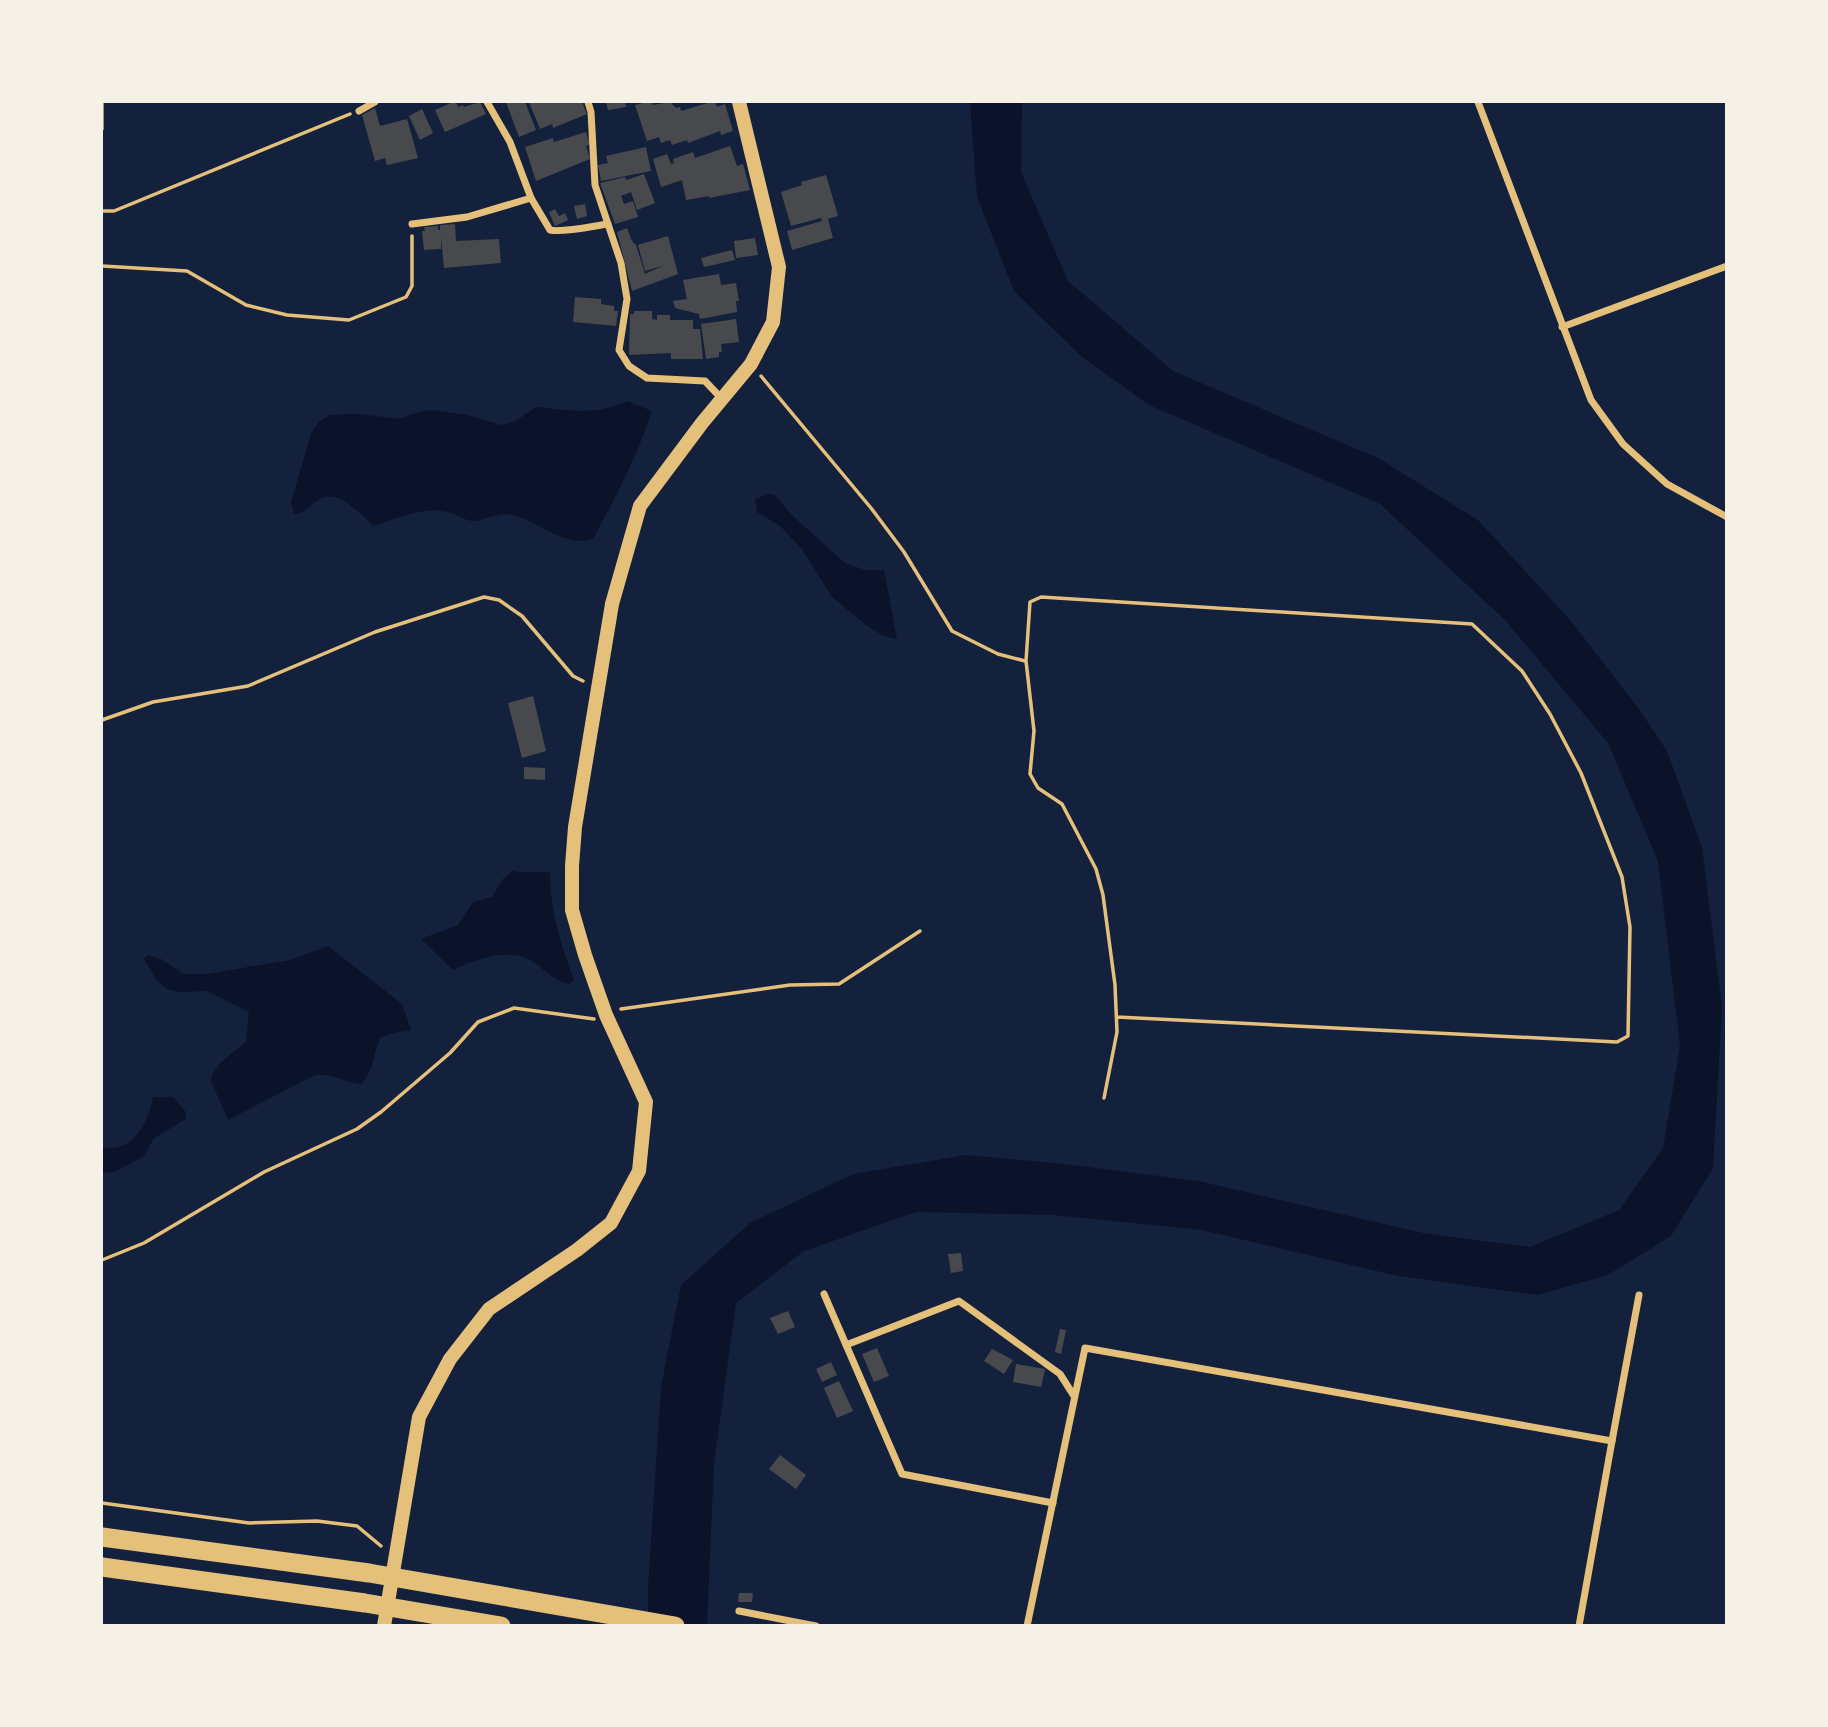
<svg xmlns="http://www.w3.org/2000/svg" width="1828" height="1727" viewBox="0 0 1828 1727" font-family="Manrope,sans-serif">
	<rect width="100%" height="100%" fill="#14213d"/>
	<g fill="#0b132b">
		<path d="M 970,102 L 1022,102 L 1021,172 L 1068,281 L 1173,371 L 1378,458 L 1478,520 L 1571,621 L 1639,709 L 1667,751 L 1702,847 L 1722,1007 L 1713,1168 L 1671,1236 L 1608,1275 L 1537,1295 L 1398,1276 L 1202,1230 L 1053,1215 L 916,1212 L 804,1251 L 736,1303 L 714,1464 L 707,1625 L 648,1626 L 648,1588 L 661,1387 L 681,1285 L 750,1223 L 853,1174 L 966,1155 L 1064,1164 L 1198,1181 L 1423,1233 L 1530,1247 L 1619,1210 L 1663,1148 L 1680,1046 L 1658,861 L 1608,743 L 1505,620 L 1380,504 L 1149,405 L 1081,356 L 1014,291 L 977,197 Z"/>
		<path d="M 627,401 L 652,411 C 637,456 616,497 593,539 C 564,549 538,520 511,515 C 499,512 486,520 474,521 C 465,521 457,514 448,512 C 423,506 397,518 374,526 C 361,515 340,490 322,498 C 310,503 312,511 294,514 L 291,502 L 311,434 L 318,423 L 330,415 L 359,414 L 400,419 L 418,412 L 432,410 L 468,415 L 501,425 L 514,422 L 536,407 C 570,410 595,416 627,401 Z"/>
		<path d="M 769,494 L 775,495 L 793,516 L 845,563 L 865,570 L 884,570 L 897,639 L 884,636 L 867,626 L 832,597 L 802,549 L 780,526 L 757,512 L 755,499 Z"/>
		<path d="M 512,871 C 526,874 540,870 550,873 C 550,911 561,944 574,980 L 569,984 C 553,981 546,970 532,961 C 509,947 475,959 453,970 L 421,939 L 458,925 L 473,902 L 492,897 L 502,880 Z"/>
		<path d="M 328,946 L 402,1004 L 411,1030 L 393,1033 L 381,1037 C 372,1055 375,1070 361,1084 C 346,1083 330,1073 315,1075 L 228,1120 L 211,1081 C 213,1064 234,1053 246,1042 L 249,1012 L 207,991 L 179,992 L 167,989 L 157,981 L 144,959 L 148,955 L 161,959 L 184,974 L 206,974 L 290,960 Z"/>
		<path d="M 153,1097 L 173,1097 L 186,1112 L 186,1119 L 154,1138 L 144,1156 L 115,1172 L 102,1173 L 102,1147 C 133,1154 148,1123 153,1097 Z"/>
	</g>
	<g fill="#48494c">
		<path d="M 453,102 L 456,102 L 458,107 L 463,105 L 464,107 L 480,102 L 486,114 L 445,132 L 435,110 Z"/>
		<path d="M 506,102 L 525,102 L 536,130 L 519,137 Z"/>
		<path d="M 529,102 L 582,102 L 587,114 L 553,128 L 552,124 L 540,129 Z"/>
		<path d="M 606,102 L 625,102 L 626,107 L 608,110 Z"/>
		<path d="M 647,102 L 652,102 L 653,105 L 670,102 L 676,108 L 680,107 L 681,111 L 711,102 L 715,102 L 717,107 L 725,104 L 733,131 L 721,135 L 720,131 L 688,143 L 687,140 L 672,145 L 670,140 L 661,143 L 659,137 L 647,141 L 635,105 Z"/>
		<path d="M 375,108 L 380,126 L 407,119 L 418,158 L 387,165 L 385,158 L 375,161 L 362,115 Z"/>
		<path d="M 422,109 L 433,133 L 420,140 L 409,116 Z"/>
		<path d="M 586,132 L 590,144 L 586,146 L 590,159 L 536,181 L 525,147 L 553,138 L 554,142 Z"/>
		<path d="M 730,146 L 737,166 L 743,164 L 750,190 L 709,198 L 709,196 L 686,200 L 682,180 L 661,187 L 653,159 L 667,154 L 671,164 L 674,163 L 673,159 L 693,152 L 695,158 Z"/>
		<path d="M 646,147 L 651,171 L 601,181 L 598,165 L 608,163 L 606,156 Z"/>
		<path d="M 644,174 L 655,203 L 637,210 L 631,192 L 621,196 L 624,204 L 633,201 L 638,217 L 615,224 L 600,183 L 625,177 L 626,180 Z"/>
		<path d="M 826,175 L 838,216 L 828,219 L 833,238 L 792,250 L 787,231 L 822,221 L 821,218 L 791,226 L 781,192 L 802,185 L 801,182 Z"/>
		<path d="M 585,204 L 587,216 L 577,219 L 574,206 Z"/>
		<path d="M 555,209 L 559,216 L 565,213 L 568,220 L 555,226 L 549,212 Z"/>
		<path d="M 455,224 L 456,241 L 499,239 L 501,263 L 444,268 L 441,237 L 441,249 L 424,250 L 422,231 L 425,231 L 424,227 L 438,226 L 438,230 L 440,230 L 440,225 Z"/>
		<path d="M 627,228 L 632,241 L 636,245 L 645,274 L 662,266 L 645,271 L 638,245 L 668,236 L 678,274 L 632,291 L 617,232 Z"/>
		<path d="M 755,238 L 758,255 L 736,258 L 734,241 Z"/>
		<path d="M 732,250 L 735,260 L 704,267 L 701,258 Z"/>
		<path d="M 719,274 L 721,285 L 736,283 L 739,301 L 736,301 L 737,312 L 700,319 L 699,314 L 675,308 L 673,301 L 687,299 L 683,280 Z"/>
		<path d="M 575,297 L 601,299 L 601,304 L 614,306 L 614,311 L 618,311 L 616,326 L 573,322 Z"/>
		<path d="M 634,311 L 652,311 L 652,319 L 657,320 L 657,315 L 670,315 L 670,320 L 693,320 L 693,329 L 700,329 L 703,359 L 671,359 L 671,353 L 629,355 L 630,314 L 634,314 Z"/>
		<path d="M 736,319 L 739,342 L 721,344 L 722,352 L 719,352 L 719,357 L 706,359 L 701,324 Z"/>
		<path d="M 533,696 L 546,751 L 522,758 L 508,703 Z"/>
		<path d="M 524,767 L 545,768 L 545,780 L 524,779 Z"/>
		<path d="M 961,1253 L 963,1271 L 951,1273 L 948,1254 Z"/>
		<path d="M 788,1311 L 795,1327 L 778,1334 L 770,1318 Z"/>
		<path d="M 1060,1329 L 1066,1330 L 1061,1354 L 1055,1352 Z"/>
		<path d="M 877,1348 L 889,1376 L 874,1382 L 862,1354 Z"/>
		<path d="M 992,1349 L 1013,1360 L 1004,1374 L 984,1361 Z"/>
		<path d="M 831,1362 L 837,1375 L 822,1382 L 816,1369 Z"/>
		<path d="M 1016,1364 L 1045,1369 L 1041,1387 L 1013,1382 Z"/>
		<path d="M 839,1381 L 853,1411 L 837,1418 L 824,1388 Z"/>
		<path d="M 780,1455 L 806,1475 L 796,1489 L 769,1469 Z"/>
		<path d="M 739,1593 L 753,1593 L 752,1602 L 738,1602 Z"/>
	</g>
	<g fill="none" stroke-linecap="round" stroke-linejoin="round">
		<g stroke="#e5c07b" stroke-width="3.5">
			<path d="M 102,102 L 102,129"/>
			<path d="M 102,211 L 114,211 L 350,114"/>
			<path d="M 102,266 L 187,271 L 246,305 L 287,315 L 349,320 L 406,297 L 412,286 L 412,236"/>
			<path d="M 761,376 L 871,508 L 904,552 L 952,631 L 998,654 L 1025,661"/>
			<path d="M 102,720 L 153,702 L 248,686 L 375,632 L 484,597 L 499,600 L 522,616 L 573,676 L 583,681"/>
			<path d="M 621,1009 L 790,985 L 839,984 L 920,931"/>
			<path d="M 1104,1098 L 1117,1032 L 1115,985 L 1103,895 L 1096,869 L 1062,804 L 1038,788 L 1030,774 L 1034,731 L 1026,661 L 1030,602 L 1041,597 L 1472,624 L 1522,671 L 1550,714 L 1581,773 L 1622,877 L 1630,927 L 1628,1036 L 1617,1042 L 1117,1017"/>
			<path d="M 102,1260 L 144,1243 L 264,1172 L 357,1129 L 381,1112 L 450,1053 L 478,1022 L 514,1008 L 594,1019"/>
			<path d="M 102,1503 L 249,1523 L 317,1521 L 357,1526 L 381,1546"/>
		</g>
		<g stroke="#e5c07b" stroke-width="7">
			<path d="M 487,102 L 510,142 L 531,198 L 550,230 C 563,233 593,226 608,224"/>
			<path d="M 588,102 L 591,112 L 595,185 L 621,263 L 627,299 L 619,350 L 629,366 L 647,378 L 705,381 L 722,399"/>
			<path d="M 1478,102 L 1591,400 L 1623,444 L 1667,484 L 1727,517"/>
			<path d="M 359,111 L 375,102"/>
			<path d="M 412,224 L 467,217 L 531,198"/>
			<path d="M 1562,327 L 1727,266"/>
			<path d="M 824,1294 L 902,1474 L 1053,1503"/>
			<path d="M 846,1345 L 959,1301 L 1060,1374 L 1074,1396"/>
			<path d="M 1612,1441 L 1639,1295"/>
			<path d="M 739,1611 L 816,1626"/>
			<path d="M 1027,1626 L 1085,1348 L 1612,1441 L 1579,1626"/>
		</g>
		<path stroke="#e5c07b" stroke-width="14" d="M 384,1626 L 419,1417 L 450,1359 L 489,1309 L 577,1250 L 611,1223 L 639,1171 L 646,1102 L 606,1015 L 585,955 L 572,910 L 572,866 L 575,827 L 612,604 L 640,506 L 702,423 L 751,364 L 773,322 L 779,267 L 739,102"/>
		<g stroke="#e5c07b" stroke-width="19">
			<path d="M 102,1537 L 369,1573 L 675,1626"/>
			<path d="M 102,1567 L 365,1603 L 501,1626"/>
		</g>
	</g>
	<rect width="1828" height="1727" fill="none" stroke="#f6f1e7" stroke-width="206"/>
</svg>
